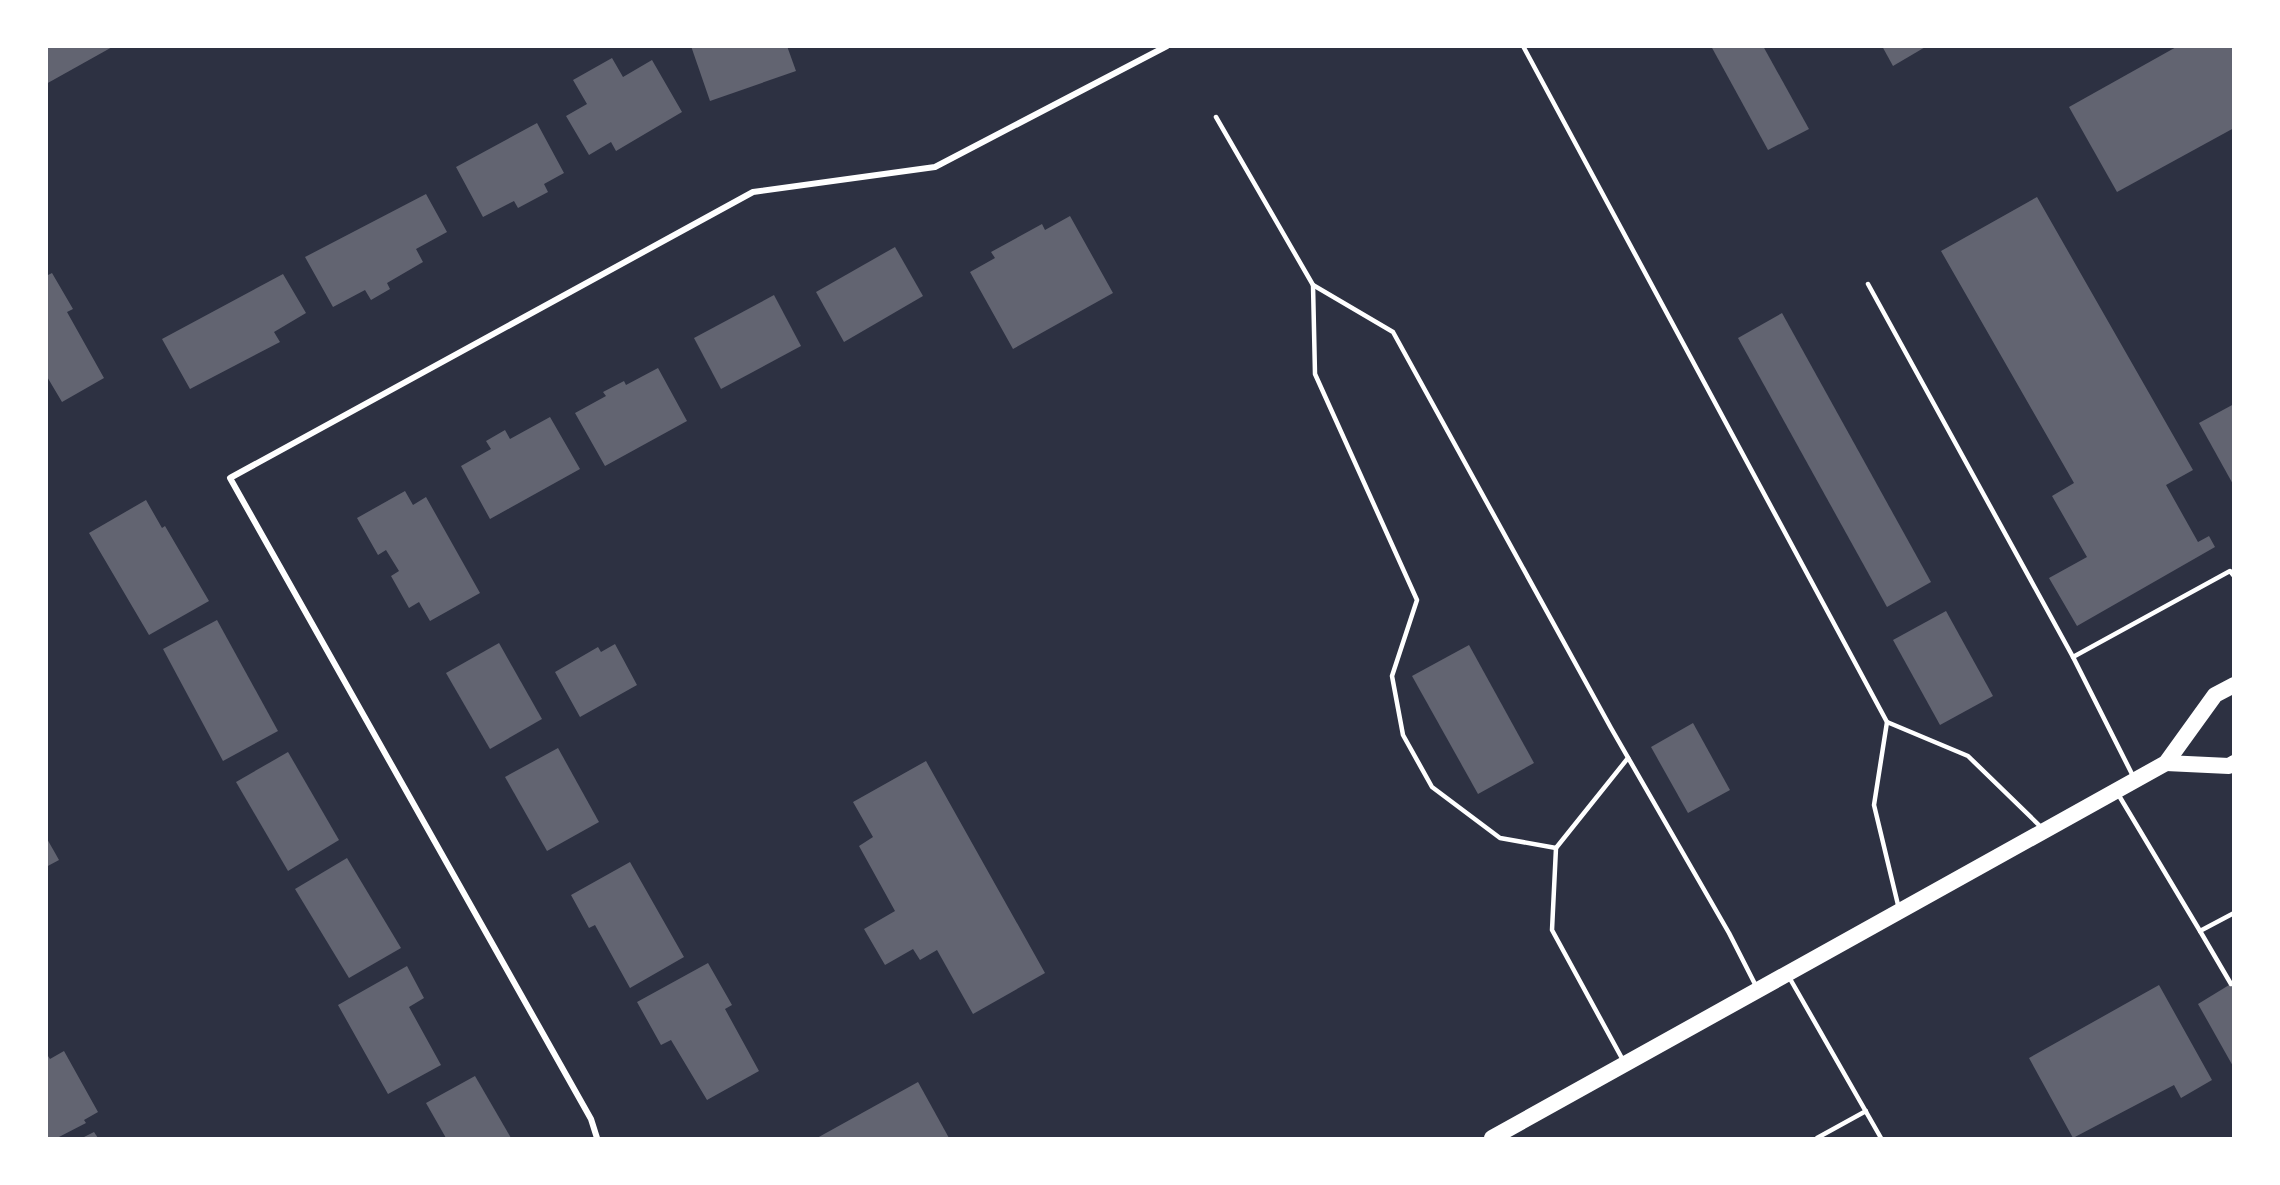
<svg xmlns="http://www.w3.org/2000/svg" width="2280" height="1185" viewBox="0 0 2280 1185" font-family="Manrope,sans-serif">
	<rect width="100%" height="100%" fill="#2d3142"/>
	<g fill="#626471">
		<path d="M 46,46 L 114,46 L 46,84 Z"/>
		<path d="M 691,46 L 787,46 L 796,71 L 710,101 Z"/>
		<path d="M 1711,46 L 1763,46 L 1809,129 L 1768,150 Z"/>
		<path d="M 1882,46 L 1927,46 L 1893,66 Z"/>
		<path d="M 2178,46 L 2234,46 L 2234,128 L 2117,192 L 2069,107 Z"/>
		<path d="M 612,58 L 623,77 L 652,60 L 682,112 L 616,151 L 611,142 L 589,155 L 566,116 L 587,104 L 573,80 Z"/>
		<path d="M 537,123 L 564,173 L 544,184 L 548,192 L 518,208 L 514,201 L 483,217 L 456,167 Z"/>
		<path d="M 426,194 L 447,232 L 416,249 L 423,262 L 387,283 L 390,289 L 371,300 L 365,290 L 333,307 L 305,257 Z"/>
		<path d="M 2037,197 L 2193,470 L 2166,485 L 2198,542 L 2209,536 L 2215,547 L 2077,626 L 2049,578 L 2087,557 L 2052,496 L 2074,483 L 1941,251 Z"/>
		<path d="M 1070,216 L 1113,293 L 1013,349 L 970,272 L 995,258 L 991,252 L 1042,224 L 1045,230 Z"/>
		<path d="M 895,247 L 923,296 L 844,342 L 816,292 Z"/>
		<path d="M 52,273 L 73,309 L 67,312 L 104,378 L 62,402 L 46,375 L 46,276 Z"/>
		<path d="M 283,274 L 306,313 L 274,332 L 280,342 L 190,389 L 162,339 Z"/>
		<path d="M 774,295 L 801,346 L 721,389 L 694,338 Z"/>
		<path d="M 1782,313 L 1931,582 L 1887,607 L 1738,338 Z"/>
		<path d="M 658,368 L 687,421 L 605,466 L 575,413 L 606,396 L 603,392 L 624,381 L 626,385 Z"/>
		<path d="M 2234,404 L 2234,486 L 2199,423 Z"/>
		<path d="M 550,417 L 580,469 L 490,519 L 461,466 L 491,449 L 486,441 L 505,430 L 510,439 Z"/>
		<path d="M 405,491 L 413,505 L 426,497 L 480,593 L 430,621 L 419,602 L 409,608 L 391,576 L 399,571 L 386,550 L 378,555 L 357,518 Z"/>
		<path d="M 146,500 L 162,528 L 165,526 L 209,601 L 149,635 L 89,533 Z"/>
		<path d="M 1946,611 L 1993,696 L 1940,725 L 1893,640 Z"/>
		<path d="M 217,620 L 278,731 L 223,761 L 163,649 Z"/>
		<path d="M 499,643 L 542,719 L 490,749 L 446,673 Z"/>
		<path d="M 615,644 L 637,685 L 580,717 L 555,672 L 598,647 L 601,652 Z"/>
		<path d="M 1469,645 L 1534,763 L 1478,794 L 1412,676 Z"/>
		<path d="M 1693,723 L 1730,790 L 1688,813 L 1651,747 Z"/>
		<path d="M 558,748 L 599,822 L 547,851 L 505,777 Z"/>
		<path d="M 288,752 L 339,840 L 288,871 L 236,782 Z"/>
		<path d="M 926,761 L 1045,973 L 973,1014 L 937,950 L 920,960 L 913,949 L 885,965 L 864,929 L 895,911 L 859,846 L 873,837 L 853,802 Z"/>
		<path d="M 46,837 L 59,860 L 46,867 Z"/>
		<path d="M 347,858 L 401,948 L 349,978 L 295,889 Z"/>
		<path d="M 630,862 L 684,957 L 630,988 L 595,925 L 589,928 L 571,895 Z"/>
		<path d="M 708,963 L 732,1005 L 725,1009 L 759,1071 L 707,1100 L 671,1040 L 661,1045 L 637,1002 Z"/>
		<path d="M 407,966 L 424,998 L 409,1007 L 441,1065 L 388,1094 L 338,1005 Z"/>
		<path d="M 2234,982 L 2234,1068 L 2198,1004 Z"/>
		<path d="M 2159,985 L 2212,1080 L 2181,1098 L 2174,1085 L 2073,1138 L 2029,1058 Z"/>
		<path d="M 64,1051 L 98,1112 L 84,1120 L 86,1123 L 57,1138 L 46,1138 L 46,1053 L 50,1059 Z"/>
		<path d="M 475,1076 L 511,1138 L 446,1138 L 426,1103 Z"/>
		<path d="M 918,1082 L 949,1138 L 817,1138 Z"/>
		<path d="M 94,1132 L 98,1138 L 82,1138 Z"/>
	</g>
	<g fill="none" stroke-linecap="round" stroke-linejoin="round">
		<g stroke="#fff" stroke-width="4.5">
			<path d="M 1523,46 L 1887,722"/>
			<path d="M 1216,117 L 1313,285 L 1393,332 L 1611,728 L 1729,933 L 1757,988"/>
			<path d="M 1868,284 L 2073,657"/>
			<path d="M 1313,285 L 1315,374 L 1417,600 L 1392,676 L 1403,735 L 1432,787 L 1500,838 L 1556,848"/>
			<path d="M 2133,776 L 2073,657 L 2230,571 L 2234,576"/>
			<path d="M 2118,794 L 2200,931 L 2234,913"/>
			<path d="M 1899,909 L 1874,805 L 1887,722 L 1968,756 L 2042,828"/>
			<path d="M 2200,931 L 2231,984"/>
			<path d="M 1789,977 L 1881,1138"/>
			<path d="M 1624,1062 L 1552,930 L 1556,848 L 1628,758"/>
			<path d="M 1817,1138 L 1866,1111"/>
		</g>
		<path stroke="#fff" stroke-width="6" d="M 597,1138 L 591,1119 L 230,478 L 753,192 L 935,167 L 1167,46"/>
		<g stroke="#fff" stroke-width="16">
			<path d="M 2166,763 L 2229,766 L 2234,763"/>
			<path d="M 1492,1138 L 2166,763 L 2215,695 L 2234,685"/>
		</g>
	</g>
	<rect width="2280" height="1185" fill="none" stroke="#ffffff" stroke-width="96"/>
</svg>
